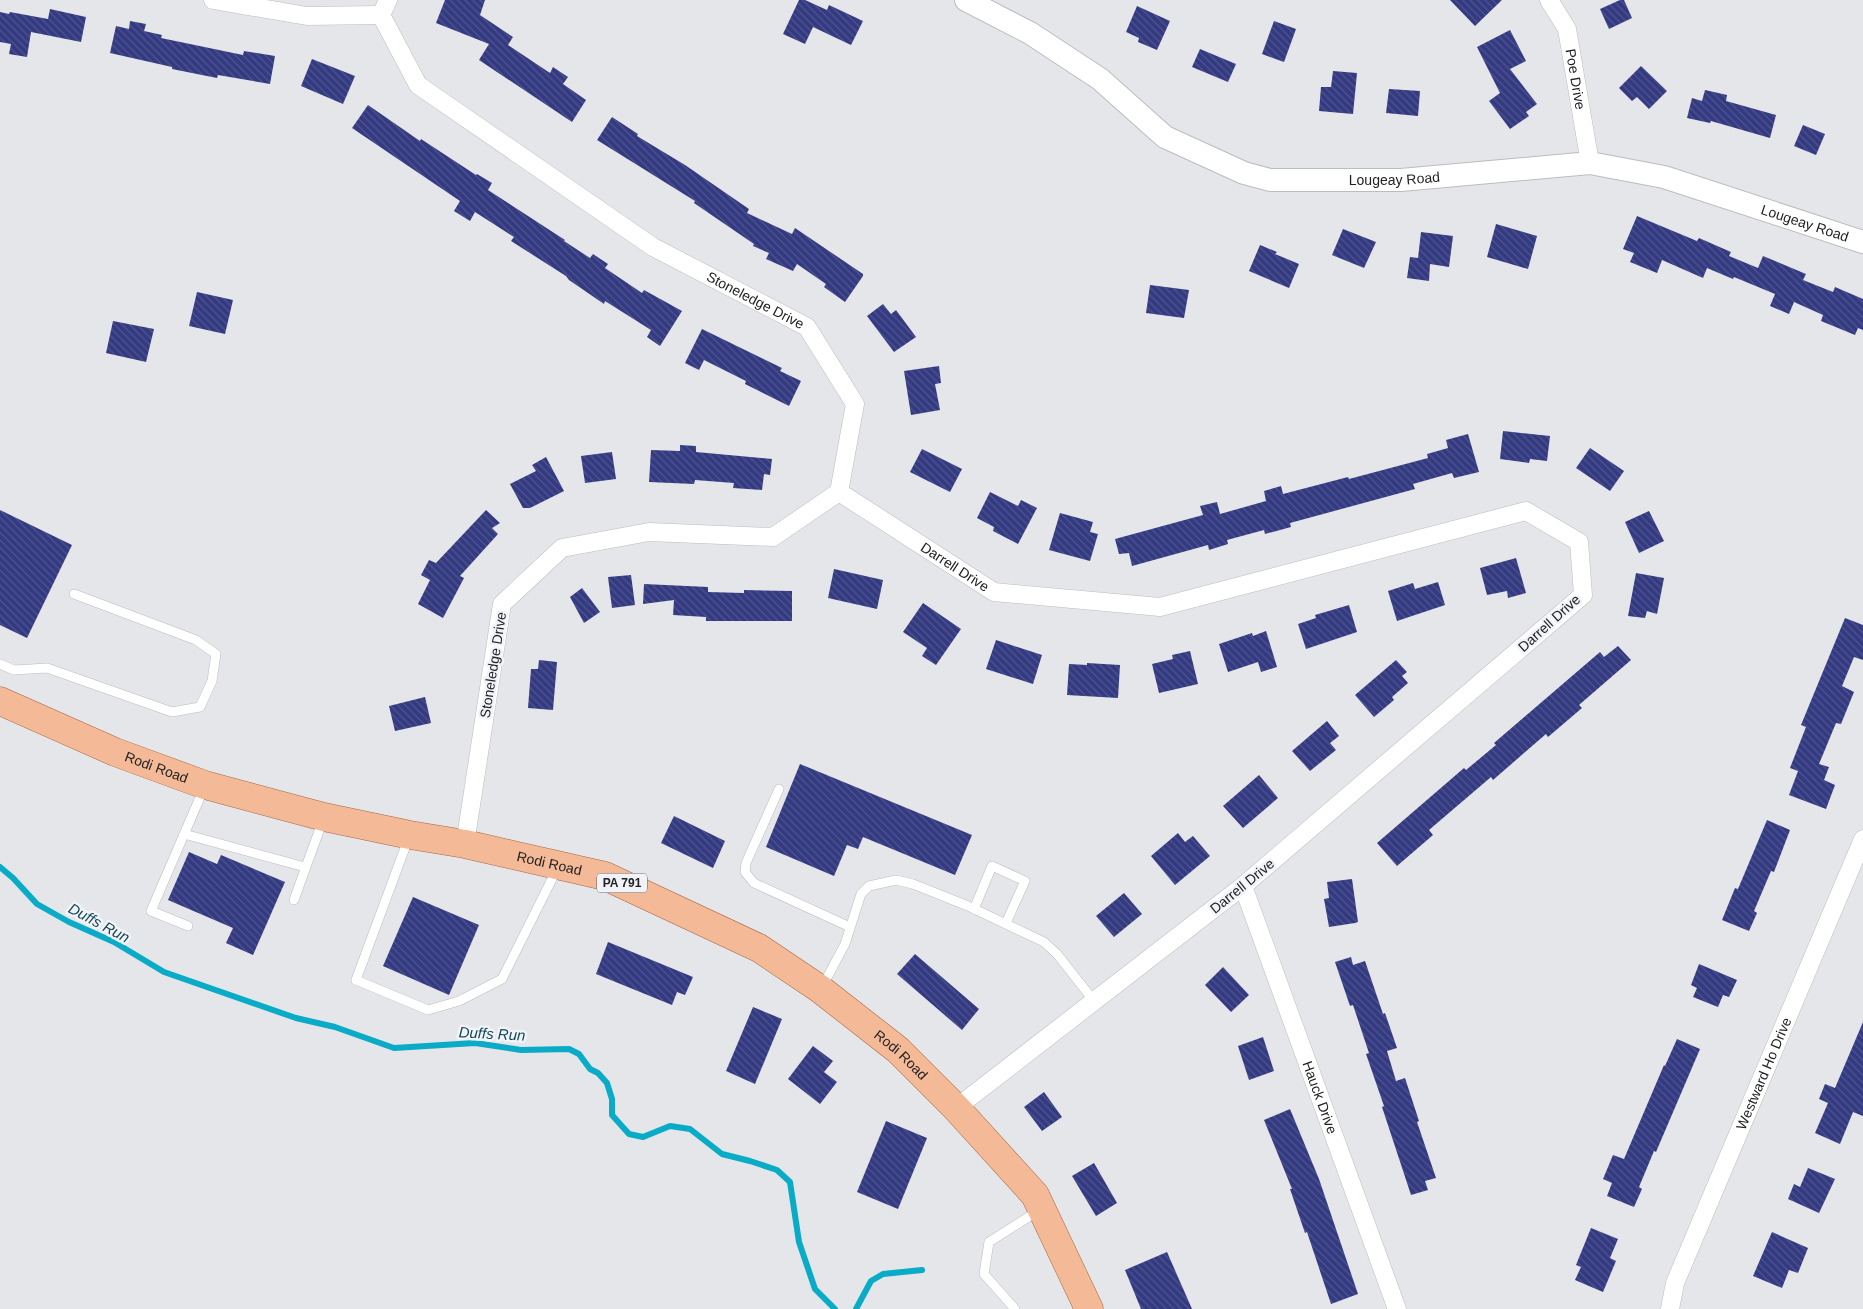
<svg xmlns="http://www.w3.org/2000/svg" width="1863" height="1309" viewBox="0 0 1863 1309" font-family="Helvetica,sans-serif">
	<defs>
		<pattern id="building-back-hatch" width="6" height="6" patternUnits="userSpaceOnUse" patternTransform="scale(1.25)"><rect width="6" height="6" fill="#343a81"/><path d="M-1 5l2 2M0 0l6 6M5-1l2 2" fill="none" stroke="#4f548d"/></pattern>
	</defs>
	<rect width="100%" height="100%" fill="#e5e6ea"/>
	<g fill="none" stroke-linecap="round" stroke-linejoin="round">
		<g stroke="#0aabc6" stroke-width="6">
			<path d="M 0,867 L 13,878 L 37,904 L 69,922 L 114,942 L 164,972 L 296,1018 L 335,1027 L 394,1048 L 475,1043 L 521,1050 L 569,1049 L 579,1054 L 590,1069 L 598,1073 L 607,1083 L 612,1099 L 612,1115 L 629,1134 L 643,1137 L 670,1126 L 690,1129 L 722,1154 L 750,1161 L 777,1170 L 790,1182 L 799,1242 L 815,1289 L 835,1309"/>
			<path d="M 856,1309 L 871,1281 L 883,1274 L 922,1270"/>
		</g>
	</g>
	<g fill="url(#building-back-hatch)">
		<path d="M 445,0 L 485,0 L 480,15 L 513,37 L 508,45 L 550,73 L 553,67 L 568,77 L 563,84 L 586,100 L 572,122 L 479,60 L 489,44 L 436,23 Z"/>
		<path d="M 799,0 L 805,0 L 827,10 L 829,5 L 863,21 L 851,45 L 813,27 L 805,44 L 783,34 Z"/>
		<path d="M 1450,0 L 1502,0 L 1475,26 Z"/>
		<path d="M 1620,0 L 1624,0 L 1632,18 L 1609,29 L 1600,9 Z"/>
		<path d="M 1137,6 L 1170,21 L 1157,50 L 1138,42 L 1139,38 L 1126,32 Z"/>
		<path d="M 50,9 L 86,17 L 81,42 L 31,32 L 27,57 L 9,54 L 11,44 L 0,42 L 0,12 L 9,14 L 10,12 L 48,19 Z"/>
		<path d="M 130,21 L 146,24 L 144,31 L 162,35 L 161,38 L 243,55 L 244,51 L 275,56 L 270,84 L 218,75 L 217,78 L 172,69 L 172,67 L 110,53 L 116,26 L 129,29 Z"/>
		<path d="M 1274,21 L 1296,29 L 1284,62 L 1262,54 Z"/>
		<path d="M 1510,30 L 1526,61 L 1510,69 L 1537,104 L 1526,112 L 1529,116 L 1510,129 L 1489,101 L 1500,93 L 1477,47 Z"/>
		<path d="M 1200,49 L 1236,64 L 1228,82 L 1192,67 Z"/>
		<path d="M 312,59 L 355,76 L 343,104 L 301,86 Z"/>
		<path d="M 1641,66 L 1667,91 L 1649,109 L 1637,97 L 1632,101 L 1619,88 Z"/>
		<path d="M 1333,71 L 1357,73 L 1353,114 L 1319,111 L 1321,87 L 1331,87 Z"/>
		<path d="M 1389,89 L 1420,91 L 1418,116 L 1386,113 Z"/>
		<path d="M 1705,90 L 1727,95 L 1726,101 L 1776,115 L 1770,138 L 1711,121 L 1710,123 L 1687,118 L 1692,98 L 1702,101 Z"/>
		<path d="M 368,105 L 420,141 L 421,139 L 476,175 L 477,174 L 492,183 L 488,190 L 565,240 L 564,241 L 590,258 L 593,254 L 608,264 L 605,268 L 642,293 L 644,290 L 682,311 L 660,346 L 647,337 L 651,330 L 605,301 L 604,304 L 569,280 L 566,276 L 511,241 L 514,237 L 475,212 L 470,221 L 454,211 L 460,201 L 352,128 Z"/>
		<path d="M 612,117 L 638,134 L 637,136 L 685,165 L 749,209 L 747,213 L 792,234 L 795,228 L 863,274 L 863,276 L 845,302 L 824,287 L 826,284 L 797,264 L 793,271 L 766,259 L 769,253 L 753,246 L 754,244 L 694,203 L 695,201 L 597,140 Z"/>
		<path d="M 1803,125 L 1825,134 L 1816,155 L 1794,146 Z"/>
		<path d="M 1637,216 L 1697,241 L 1699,238 L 1731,252 L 1729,256 L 1758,268 L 1763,256 L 1806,274 L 1803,280 L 1833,292 L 1835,287 L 1863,299 L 1863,330 L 1858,328 L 1855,335 L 1821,321 L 1823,315 L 1794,302 L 1789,314 L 1770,306 L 1775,294 L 1734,277 L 1733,279 L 1707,268 L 1703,278 L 1662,260 L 1657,273 L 1630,262 L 1634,253 L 1623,249 Z"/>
		<path d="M 1496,224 L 1537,236 L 1528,269 L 1487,257 Z"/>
		<path d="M 1343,229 L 1376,242 L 1364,268 L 1332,255 Z"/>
		<path d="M 1421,232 L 1453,236 L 1449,267 L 1430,264 L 1429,281 L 1407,278 L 1410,257 L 1418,258 Z"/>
		<path d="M 1260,245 L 1277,252 L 1275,254 L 1299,264 L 1289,288 L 1249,271 Z"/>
		<path d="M 1150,285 L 1189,290 L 1184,318 L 1146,313 Z"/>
		<path d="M 197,292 L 233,300 L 225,334 L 189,326 Z"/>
		<path d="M 883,304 L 891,314 L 896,310 L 916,337 L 894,352 L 867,316 Z"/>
		<path d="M 113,321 L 154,329 L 146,362 L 106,353 Z"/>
		<path d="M 702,329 L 782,368 L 780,371 L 801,381 L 789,406 L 745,384 L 746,381 L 704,360 L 699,370 L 685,363 Z"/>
		<path d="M 939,366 L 941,383 L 935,384 L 940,410 L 911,415 L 904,371 Z"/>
		<path d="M 1503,431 L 1550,436 L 1547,461 L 1530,459 L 1529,463 L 1500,459 Z"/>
		<path d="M 1468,434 L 1479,472 L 1454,478 L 1452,473 L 1413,484 L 1415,489 L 1290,523 L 1291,527 L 1265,534 L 1264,530 L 1227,540 L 1228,544 L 1209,550 L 1208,545 L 1132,566 L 1129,553 L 1119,554 L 1115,539 L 1203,515 L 1200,506 L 1217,502 L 1220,514 L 1266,501 L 1264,491 L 1281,486 L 1283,494 L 1348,477 L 1349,479 L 1428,458 L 1427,454 L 1448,448 L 1446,440 Z"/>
		<path d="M 680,445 L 696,446 L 696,452 L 772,459 L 770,475 L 764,474 L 762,490 L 733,488 L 734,483 L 695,480 L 694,484 L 649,482 L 651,450 L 680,451 Z"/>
		<path d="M 1590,448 L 1624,471 L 1610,491 L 1576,468 Z"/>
		<path d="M 922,449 L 962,469 L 950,492 L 910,472 Z"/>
		<path d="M 612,452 L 616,479 L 585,483 L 581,456 Z"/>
		<path d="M 546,457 L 564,491 L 530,508 L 523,508 L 510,484 L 536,471 L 532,465 Z"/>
		<path d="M 990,492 L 1018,506 L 1021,500 L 1037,508 L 1018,544 L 993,531 L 994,527 L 977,518 Z"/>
		<path d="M 0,510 L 72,545 L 27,638 L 0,625 Z"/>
		<path d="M 486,510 L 500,523 L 492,528 L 498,534 L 460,576 L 464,578 L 443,618 L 418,604 L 430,580 L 421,575 L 429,560 L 436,563 Z"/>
		<path d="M 1649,511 L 1664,541 L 1639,553 L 1625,522 Z"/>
		<path d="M 1060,513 L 1093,522 L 1090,532 L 1098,534 L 1090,561 L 1049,550 Z"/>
		<path d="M 1516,558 L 1526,593 L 1508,598 L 1507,591 L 1487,595 L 1480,568 Z"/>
		<path d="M 834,569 L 883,580 L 877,609 L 828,598 Z"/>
		<path d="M 1636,573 L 1664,578 L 1657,614 L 1647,611 L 1645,618 L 1628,616 Z"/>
		<path d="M 631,575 L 635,605 L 612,608 L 608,577 Z"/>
		<path d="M 1438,582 L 1445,605 L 1397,621 L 1388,591 L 1413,583 L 1415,589 Z"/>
		<path d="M 644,584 L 708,587 L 708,592 L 744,593 L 744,590 L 792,591 L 792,621 L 706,621 L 706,617 L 673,615 L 674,600 L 643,604 Z"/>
		<path d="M 582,588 L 600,612 L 584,623 L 570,597 Z"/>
		<path d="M 923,603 L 961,629 L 936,665 L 922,656 L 927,648 L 903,632 Z"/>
		<path d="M 1349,605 L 1357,632 L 1306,649 L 1298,624 L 1316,618 L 1315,615 Z"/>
		<path d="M 1845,618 L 1863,625 L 1863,660 L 1854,657 L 1842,686 L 1854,692 L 1841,724 L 1836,723 L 1819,764 L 1829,767 L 1824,780 L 1835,785 L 1826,809 L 1789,795 L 1798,771 L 1790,768 L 1806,727 L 1801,725 Z"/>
		<path d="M 1266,631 L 1277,667 L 1261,672 L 1258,662 L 1228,672 L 1219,644 L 1252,633 L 1253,636 Z"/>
		<path d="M 996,640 L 1042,655 L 1033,684 L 986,669 Z"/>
		<path d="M 1618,646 L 1631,660 L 1579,705 L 1582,708 L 1548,737 L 1546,734 L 1493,780 L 1491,777 L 1429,830 L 1433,835 L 1397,866 L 1377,843 L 1464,768 L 1466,770 L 1496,745 L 1494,743 L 1600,652 L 1604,657 Z"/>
		<path d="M 1190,651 L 1198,684 L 1159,693 L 1152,664 L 1173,659 L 1172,655 Z"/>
		<path d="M 539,660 L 557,662 L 553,710 L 528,708 L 531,669 L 538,669 Z"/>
		<path d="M 1396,660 L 1407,672 L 1402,676 L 1408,683 L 1392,697 L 1394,700 L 1374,717 L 1355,695 Z"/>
		<path d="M 1087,663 L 1120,665 L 1118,698 L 1067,695 L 1069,664 L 1087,665 Z"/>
		<path d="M 425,697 L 431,723 L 395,731 L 389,706 Z"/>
		<path d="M 1327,721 L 1339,736 L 1330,743 L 1336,750 L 1310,771 L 1292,751 Z"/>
		<path d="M 800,764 L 972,835 L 955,875 L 863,837 L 858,849 L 847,845 L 834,876 L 766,847 Z"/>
		<path d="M 1259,775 L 1278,798 L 1243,828 L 1223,806 Z"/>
		<path d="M 674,816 L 725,841 L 713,868 L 661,843 Z"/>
		<path d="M 1767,820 L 1790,830 L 1774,872 L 1771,871 L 1754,911 L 1757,913 L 1749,931 L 1722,920 L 1735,888 L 1738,889 Z"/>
		<path d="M 1178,833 L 1185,842 L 1193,836 L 1210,856 L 1175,885 L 1151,856 Z"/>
		<path d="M 189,852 L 217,864 L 221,855 L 285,882 L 253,955 L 226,943 L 233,928 L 168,900 Z"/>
		<path d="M 1352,879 L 1358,922 L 1355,923 L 1329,927 L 1324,899 L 1329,898 L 1327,882 Z"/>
		<path d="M 1124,893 L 1142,914 L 1114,937 L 1096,916 Z"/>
		<path d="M 413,897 L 479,925 L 449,995 L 383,966 Z"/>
		<path d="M 608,942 L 693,977 L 685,995 L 677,992 L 672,1005 L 596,974 Z"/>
		<path d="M 915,954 L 979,1009 L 962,1030 L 897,974 Z"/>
		<path d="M 1351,957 L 1353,965 L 1365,961 L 1383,1014 L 1385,1013 L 1397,1048 L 1387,1051 L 1396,1081 L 1405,1078 L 1419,1121 L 1417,1122 L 1436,1178 L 1425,1181 L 1428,1190 L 1411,1195 L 1382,1107 L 1384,1106 L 1366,1054 L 1369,1053 L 1353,1005 L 1350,1006 L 1335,962 Z"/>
		<path d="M 1699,964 L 1737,980 L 1729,997 L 1723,995 L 1718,1007 L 1693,997 L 1697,988 L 1691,985 Z"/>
		<path d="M 1223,967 L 1249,995 L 1231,1012 L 1205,985 Z"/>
		<path d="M 753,1007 L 782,1019 L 755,1084 L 726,1071 Z"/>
		<path d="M 1863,1022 L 1863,1116 L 1853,1112 L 1840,1144 L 1815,1133 L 1828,1103 L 1819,1099 L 1825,1084 L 1835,1088 Z"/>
		<path d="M 1263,1037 L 1274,1071 L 1249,1080 L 1238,1046 Z"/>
		<path d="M 1677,1039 L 1700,1049 L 1656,1152 L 1654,1151 L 1639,1187 L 1642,1189 L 1634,1207 L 1607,1196 L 1612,1183 L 1603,1179 L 1613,1155 L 1624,1159 L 1664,1065 L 1665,1066 Z"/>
		<path d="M 813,1046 L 833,1061 L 824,1072 L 837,1082 L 820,1104 L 788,1079 Z"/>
		<path d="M 1044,1092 L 1062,1117 L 1042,1131 L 1024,1107 Z"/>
		<path d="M 1290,1109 L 1319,1179 L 1358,1294 L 1331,1304 L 1307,1232 L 1305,1233 L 1290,1189 L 1292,1189 L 1264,1120 Z"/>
		<path d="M 886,1121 L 927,1138 L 898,1209 L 857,1192 Z"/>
		<path d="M 1094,1163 L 1117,1203 L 1096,1216 L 1072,1176 Z"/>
		<path d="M 1808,1168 L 1835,1179 L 1819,1213 L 1788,1199 L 1794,1184 L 1800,1187 Z"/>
		<path d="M 1591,1228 L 1618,1239 L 1610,1258 L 1616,1261 L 1603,1292 L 1575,1280 L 1581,1267 L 1576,1265 Z"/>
		<path d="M 1772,1232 L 1808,1248 L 1798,1273 L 1789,1270 L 1782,1288 L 1753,1276 Z"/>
		<path d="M 1167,1252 L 1192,1309 L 1141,1309 L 1125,1270 Z"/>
	</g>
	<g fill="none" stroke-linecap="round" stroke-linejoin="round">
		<g stroke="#bbbcc1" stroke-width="10">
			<g id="service">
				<path d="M 0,664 L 14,670 L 47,668 L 172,712 L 200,707 L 212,681 L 216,654 L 196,640 L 74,594"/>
				<path d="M 779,789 L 746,863 L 745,872 L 754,883 L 850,927"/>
				<path d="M 184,834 L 305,867"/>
				<path d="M 409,837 L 356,980 L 428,1010 L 459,1001 L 502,979 L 557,869"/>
				<path d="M 294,900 L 323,820"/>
				<path d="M 974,909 L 992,866 L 1025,881 L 1006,923"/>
				<path d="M 188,926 L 151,911 L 204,788"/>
				<path d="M 822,987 L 845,944 L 861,894 L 869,886 L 896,880 L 913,884 L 968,906 L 1044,942 L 1057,954 L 1094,1001"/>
				<path d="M 1015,1309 L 984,1274 L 989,1242 L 1038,1211"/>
			</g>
		</g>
		<g stroke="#bbbcc1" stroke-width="19">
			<g id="minor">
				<path d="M 213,0 L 307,16 L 381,15"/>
				<path id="s1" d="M 1549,0 L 1567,29 L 1590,163"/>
				<path id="s2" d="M 381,15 L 418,85 L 653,247 L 807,327 L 855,404 L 839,492 L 773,537 L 649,532 L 562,548 L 502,604 L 465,844"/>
				<path d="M 381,15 L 388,0"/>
				<path id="s3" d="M 839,492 L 994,592 L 1160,607 L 1526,511 L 1579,542 L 1583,595 L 1243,886 L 956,1108"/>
				<path id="s4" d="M 1243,886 L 1397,1309"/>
				<path id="s5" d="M 1670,1309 L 1675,1283 L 1863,839"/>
			</g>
		</g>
		<g stroke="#bbbcc1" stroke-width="24">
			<g id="tertiary">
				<path id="s6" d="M 966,0 L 1030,33 L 1100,79 L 1165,137 L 1244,173 L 1270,180 L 1401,180 L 1590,163 L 1664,177 L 1863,242"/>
			</g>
		</g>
		<g stroke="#a66641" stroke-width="29">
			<g id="primary">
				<path id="s7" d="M 0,701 L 115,752 L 205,785 L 324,817 L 410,835 L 465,844 L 605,876 L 759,948 L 820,989 L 898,1050 L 956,1108 L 1035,1195 L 1089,1309"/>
			</g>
		</g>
		<use href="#service" stroke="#fff" stroke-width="9"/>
		<use href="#minor" stroke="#fff" stroke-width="18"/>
		<use href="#tertiary" stroke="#fff" stroke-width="22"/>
		<use href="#primary" stroke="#f4b996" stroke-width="28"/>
	</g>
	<g text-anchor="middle" stroke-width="5" stroke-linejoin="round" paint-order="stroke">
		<rect fill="#f2f3f8" stroke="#606164" stroke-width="1" x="597" y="873.5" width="50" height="19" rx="4"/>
		<g font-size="12" font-weight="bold" fill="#222224">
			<text x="622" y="887">PA 791</text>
		</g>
		<g font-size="14" fill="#222224" stroke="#f2f3f8">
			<text dy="5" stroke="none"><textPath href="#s1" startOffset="85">Poe Drive</textPath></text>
			<text dy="5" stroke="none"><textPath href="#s6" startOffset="481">Lougeay Road</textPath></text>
			<text dy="5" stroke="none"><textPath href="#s6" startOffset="901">Lougeay Road</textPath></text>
			<text dy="5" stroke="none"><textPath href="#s2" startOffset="480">Stoneledge Drive</textPath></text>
			<text dy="5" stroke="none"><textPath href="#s3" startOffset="138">Darrell Drive</textPath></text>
			<text transform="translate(1549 623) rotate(-42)" y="5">Darrell Drive</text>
			<text transform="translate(493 665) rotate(-81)" y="5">Stoneledge Drive</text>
			<text dy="5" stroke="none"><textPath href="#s7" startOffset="170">Rodi Road</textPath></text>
			<text dy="5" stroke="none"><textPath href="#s7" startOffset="575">Rodi Road</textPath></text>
			<text transform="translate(1242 886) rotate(-39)" y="5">Darrell Drive</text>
			<text dy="5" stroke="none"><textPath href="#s7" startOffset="980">Rodi Road</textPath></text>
			<text dy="5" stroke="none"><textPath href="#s5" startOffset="254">Westward Ho Drive</textPath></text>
			<text dy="5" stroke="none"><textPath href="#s4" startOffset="225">Hauck Drive</textPath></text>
		</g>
		<g font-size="15" font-style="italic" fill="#104955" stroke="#f2f3f8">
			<text transform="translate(99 923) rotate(28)" y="5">Duffs Run</text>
			<text transform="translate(492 1034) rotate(3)" y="5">Duffs Run</text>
		</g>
	</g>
</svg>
